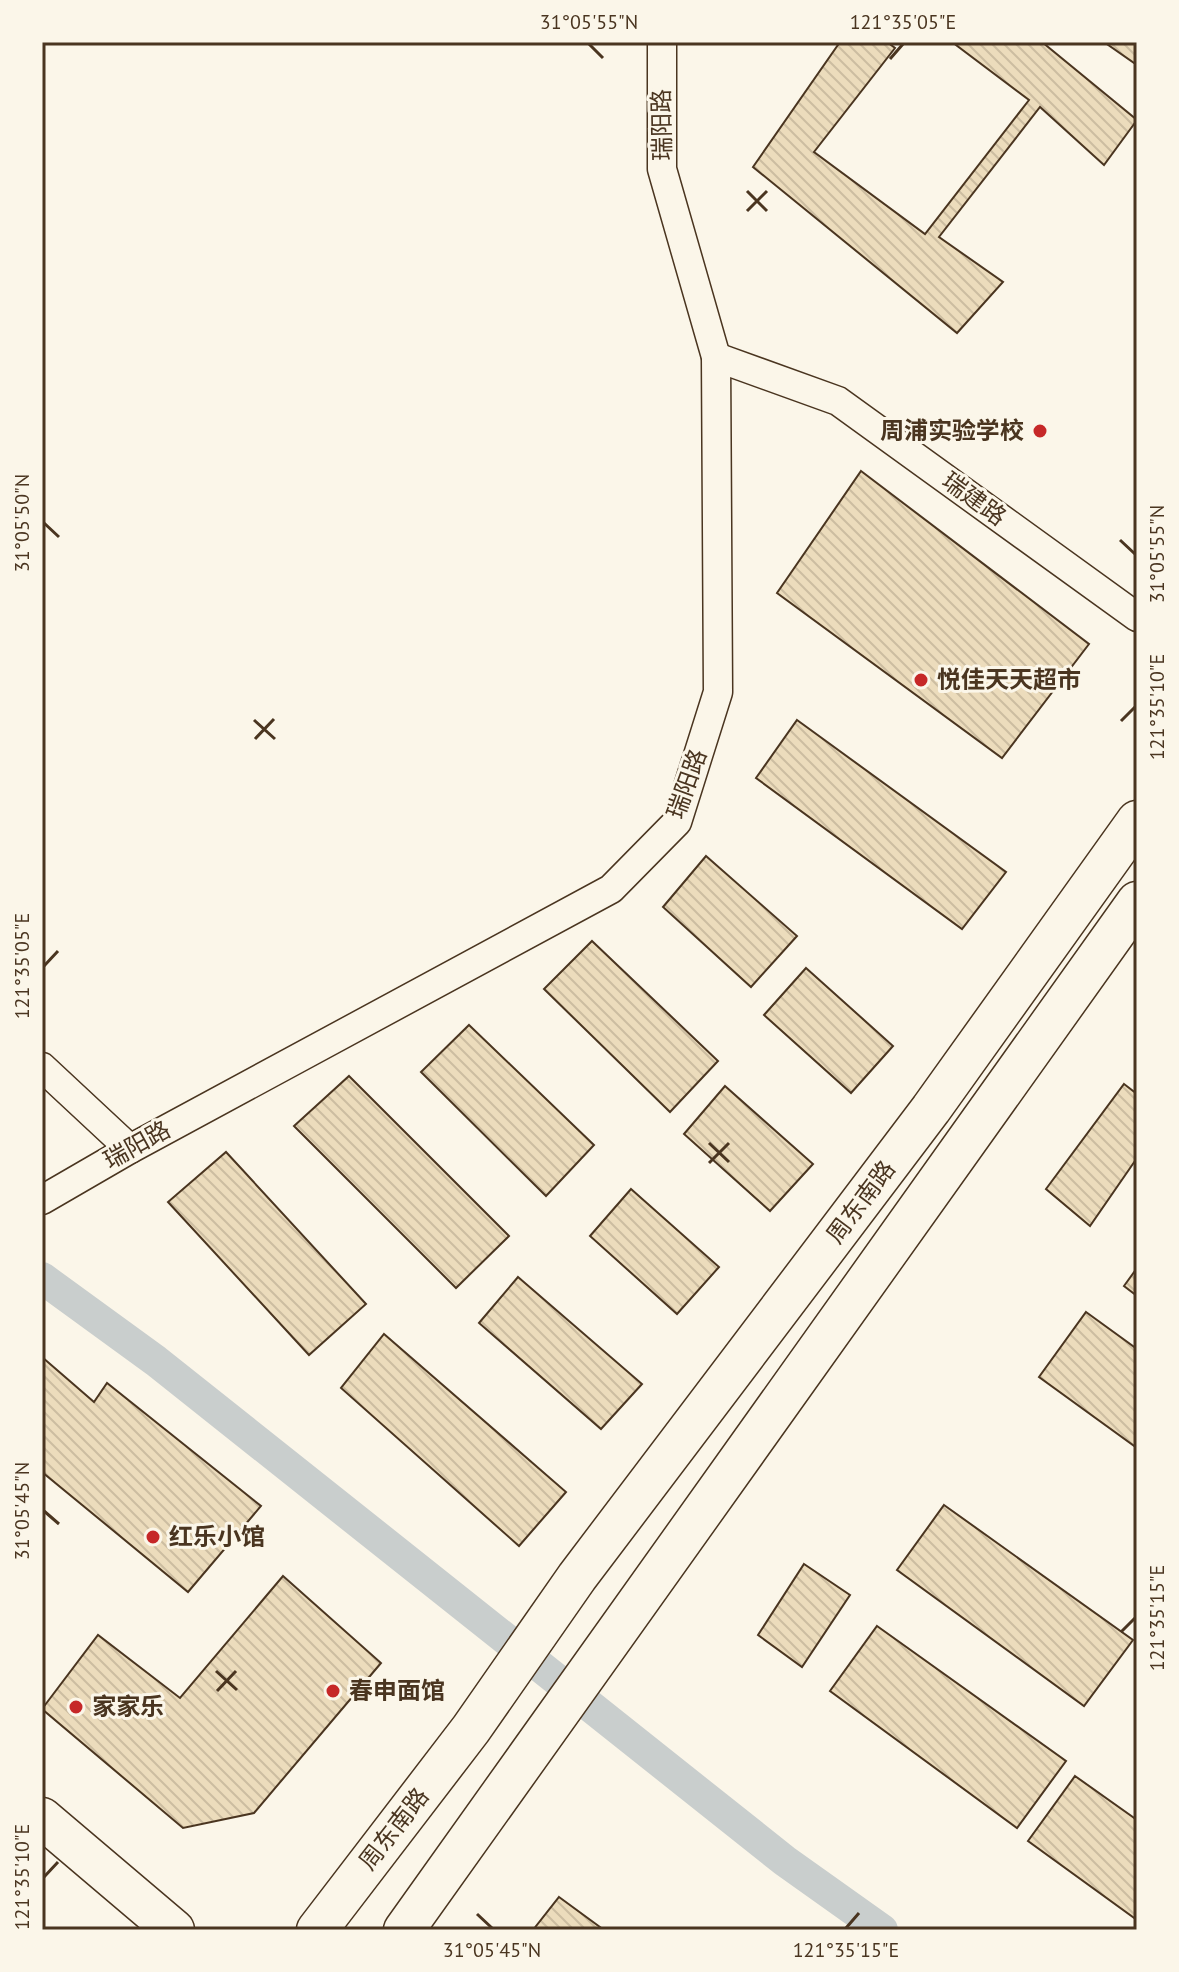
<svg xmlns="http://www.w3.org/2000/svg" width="1179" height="1972" viewBox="0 0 1179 1972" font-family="'PT Sans','Noto Sans SC',sans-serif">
	<defs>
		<pattern id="building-back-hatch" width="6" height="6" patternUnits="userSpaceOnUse" patternTransform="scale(2)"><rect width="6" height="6" fill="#ecdcbc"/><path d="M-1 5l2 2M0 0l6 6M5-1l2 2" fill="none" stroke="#ccbda1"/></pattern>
	</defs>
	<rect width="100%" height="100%" fill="#fbf6e9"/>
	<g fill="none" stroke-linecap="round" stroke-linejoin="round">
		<path stroke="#c9cecd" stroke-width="32" d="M 42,1278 L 156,1361 L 785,1861 L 882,1930"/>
	</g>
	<g fill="url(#building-back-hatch)" stroke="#4a3520" stroke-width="2">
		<path d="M 840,42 L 887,42 L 895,48 L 814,152 L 925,234 L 1029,100 L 952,42 L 1042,42 L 1137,120 L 1104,165 L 1040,107 L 939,237 L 1003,282 L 957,333 L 753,167 Z"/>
		<path d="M 1104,42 L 1137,42 L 1137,65 Z"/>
		<path d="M 861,471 L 1089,644 L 1002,758 L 777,593 Z"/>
		<path d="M 797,720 L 1006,872 L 962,929 L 756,778 Z"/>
		<path d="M 706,856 L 797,936 L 751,987 L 663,907 Z"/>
		<path d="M 592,941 L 718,1061 L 670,1112 L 544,989 Z"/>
		<path d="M 806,968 L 893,1046 L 851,1093 L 764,1015 Z"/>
		<path d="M 469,1025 L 594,1145 L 546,1196 L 421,1072 Z"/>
		<path d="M 349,1076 L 509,1236 L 456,1288 L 294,1126 Z"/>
		<path d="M 1124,1084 L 1137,1094 L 1137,1158 L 1090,1226 L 1046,1189 Z"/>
		<path d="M 725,1086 L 813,1164 L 770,1211 L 684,1134 Z"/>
		<path d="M 226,1152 L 366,1304 L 309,1355 L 168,1202 Z"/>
		<path d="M 631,1189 L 719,1267 L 677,1314 L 590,1236 Z"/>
		<path d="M 1137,1268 L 1137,1296 L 1124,1286 Z"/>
		<path d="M 518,1277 L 642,1384 L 601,1429 L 479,1323 Z"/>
		<path d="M 1086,1312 L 1137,1349 L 1137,1448 L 1039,1377 Z"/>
		<path d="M 384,1334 L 566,1492 L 519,1546 L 341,1388 Z"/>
		<path d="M 42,1357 L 94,1402 L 107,1383 L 261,1506 L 188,1592 L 42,1472 Z"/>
		<path d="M 944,1505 L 1133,1640 L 1084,1706 L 897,1570 Z"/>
		<path d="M 804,1564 L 850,1595 L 802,1667 L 758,1635 Z"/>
		<path d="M 283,1576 L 381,1663 L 254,1813 L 183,1828 L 42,1709 L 98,1635 L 180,1698 Z"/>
		<path d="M 877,1626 L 1066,1761 L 1017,1828 L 830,1691 Z"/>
		<path d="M 1075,1776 L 1137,1820 L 1137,1920 L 1028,1841 Z"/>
		<path d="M 559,1897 L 604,1930 L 533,1930 Z"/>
	</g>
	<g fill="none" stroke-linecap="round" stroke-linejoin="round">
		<g stroke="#4a3520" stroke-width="31">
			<g id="street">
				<path d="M 716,357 L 838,401 L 1137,617"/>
				<path d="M 42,1067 L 130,1149"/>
				<path d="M 42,1200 L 130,1149 L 611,889 L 677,822 L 718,692 L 716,357 L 662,169 L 662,42"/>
			</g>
		</g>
		<g stroke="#4a3520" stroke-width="43">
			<g id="secondary">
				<path d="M 42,1818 L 174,1930"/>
				<path d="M 317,1930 L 471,1729 L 577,1577 L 931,1109 L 1137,821"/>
				<path d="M 404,1930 L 1137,902"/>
			</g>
		</g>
		<use href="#street" stroke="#fbf6e9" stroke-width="28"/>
		<use href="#secondary" stroke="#fbf6e9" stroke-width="40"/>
	</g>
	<path fill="none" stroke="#4a3520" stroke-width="3" d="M 589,44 L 603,58M 890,59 L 903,44M 747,191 L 767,211M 747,211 L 767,191M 44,523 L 59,537M 1120,540 L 1135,554M 254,720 L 275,739M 1121,721 L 1135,707M 255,739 L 274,719M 44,966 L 58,951M 709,1143 L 729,1162M 709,1163 L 729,1143M 44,1511 L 59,1524M 1121,1632 L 1135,1618M 216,1671 L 237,1690M 217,1691 L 236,1671M 44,1877 L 58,1862M 477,1914 L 492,1928M 846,1928 L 859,1913"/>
	<g fill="#c62828" stroke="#fbf6e9" stroke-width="3">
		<circle cx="1040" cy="431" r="8"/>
		<circle cx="921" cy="680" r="8"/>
		<circle cx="153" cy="1537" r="8"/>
		<circle cx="333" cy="1691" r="8"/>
		<circle cx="76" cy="1707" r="8"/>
	</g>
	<g text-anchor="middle" stroke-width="6" stroke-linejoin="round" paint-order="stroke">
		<g font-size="24" fill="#4a3520" stroke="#fbf6e9">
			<text transform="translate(662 125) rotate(-91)" y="8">瑞阳路</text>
			<text transform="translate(974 499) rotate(36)" y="8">瑞建路</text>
			<text transform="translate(687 784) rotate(-70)" y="8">瑞阳路</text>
			<text transform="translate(137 1145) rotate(-29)" y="8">瑞阳路</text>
			<text transform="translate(861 1202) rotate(-53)" y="8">周东南路</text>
			<text transform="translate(394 1829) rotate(-52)" y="8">周东南路</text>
		</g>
		<g font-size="24" font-weight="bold" fill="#4a3520" stroke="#fbf6e9" text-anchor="start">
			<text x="1024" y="439" text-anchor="end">周浦实验学校</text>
			<text x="937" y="688">悦佳天天超市</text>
			<text x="169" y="1545">红乐小馆</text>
			<text x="349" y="1699">春申面馆</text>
			<text x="92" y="1715">家家乐</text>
		</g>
	</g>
	<rect width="1179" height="1972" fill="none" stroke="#fbf6e9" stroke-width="88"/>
	<rect x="44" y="44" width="1091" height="1884" fill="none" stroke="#4a3520" stroke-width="3"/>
	<g font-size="20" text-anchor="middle" fill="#4a3520">
		<text x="589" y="29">31°05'55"N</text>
		<text x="903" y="29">121°35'05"E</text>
		<text transform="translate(22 523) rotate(-90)" y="7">31°05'50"N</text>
		<text transform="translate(1157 554) rotate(-90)" y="7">31°05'55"N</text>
		<text transform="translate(1157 707) rotate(-90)" y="7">121°35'10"E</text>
		<text transform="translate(22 966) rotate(-90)" y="7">121°35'05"E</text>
		<text transform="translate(22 1511) rotate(-90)" y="7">31°05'45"N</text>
		<text transform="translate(1157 1618) rotate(-90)" y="7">121°35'15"E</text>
		<text transform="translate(22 1877) rotate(-90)" y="7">121°35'10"E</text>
		<text x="492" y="1957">31°05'45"N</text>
		<text x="846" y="1957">121°35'15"E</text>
	</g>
</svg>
